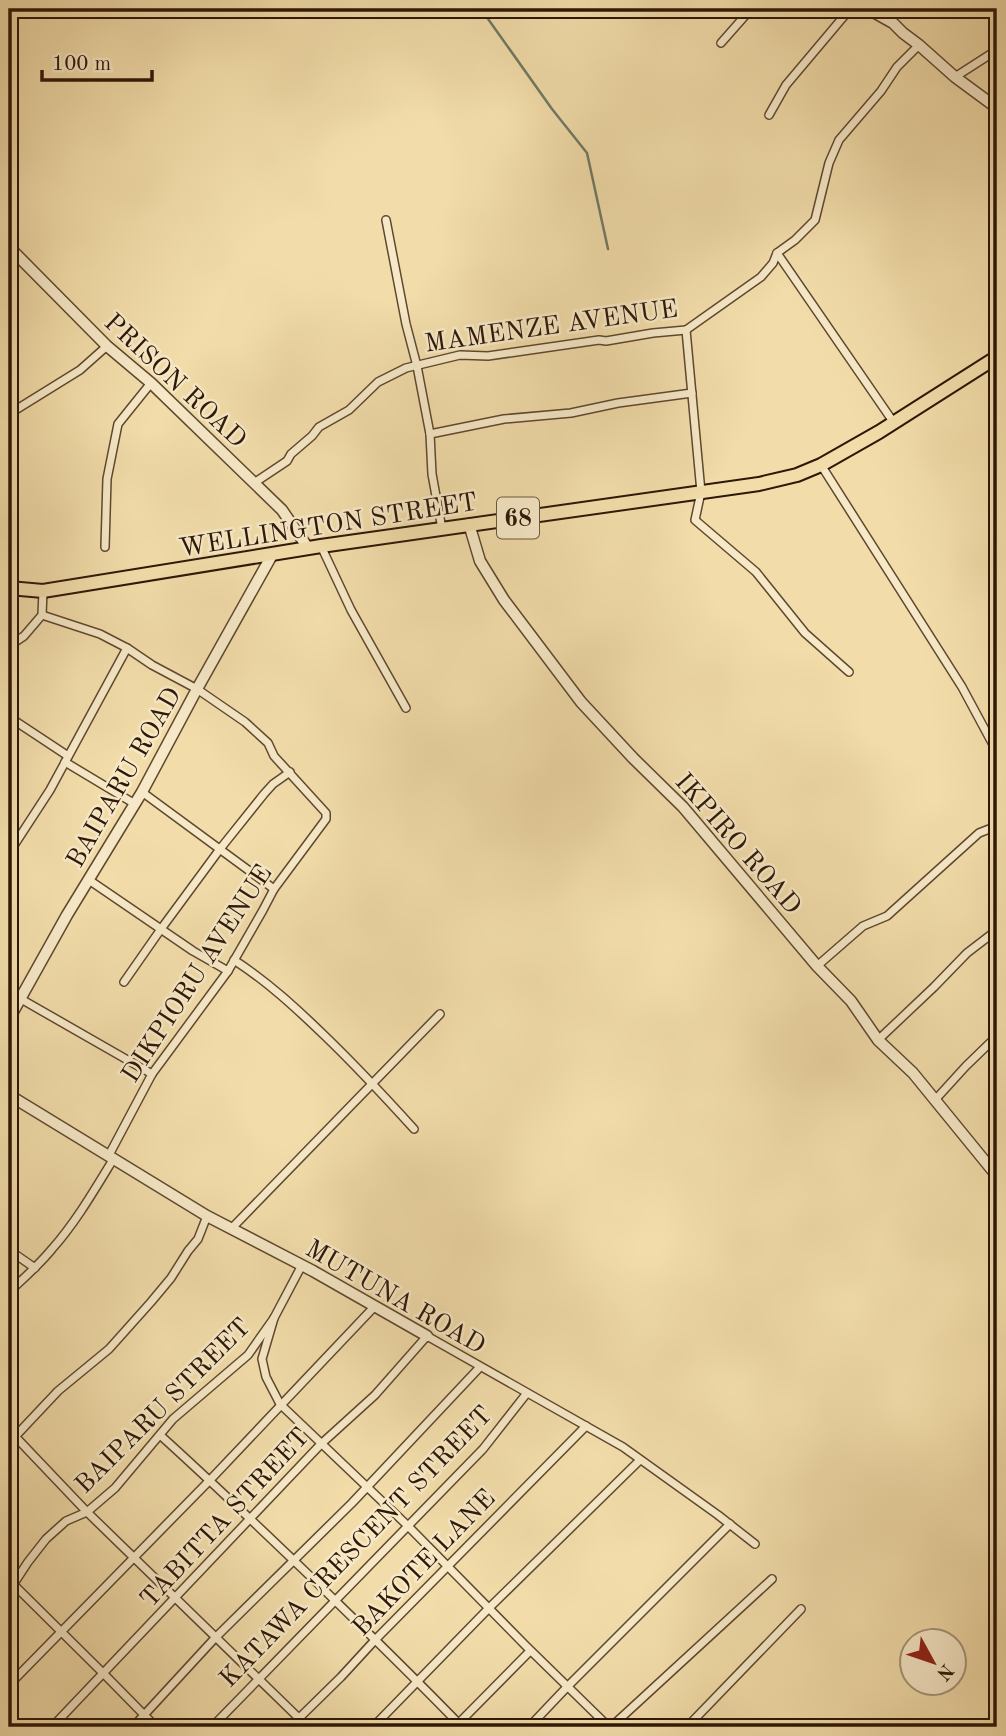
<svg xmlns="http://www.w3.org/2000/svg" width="1006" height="1736" viewBox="0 0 1006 1736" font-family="'Old Standard TT',serif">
	<rect width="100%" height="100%" fill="#f2ddaa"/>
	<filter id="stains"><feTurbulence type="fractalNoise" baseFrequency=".00286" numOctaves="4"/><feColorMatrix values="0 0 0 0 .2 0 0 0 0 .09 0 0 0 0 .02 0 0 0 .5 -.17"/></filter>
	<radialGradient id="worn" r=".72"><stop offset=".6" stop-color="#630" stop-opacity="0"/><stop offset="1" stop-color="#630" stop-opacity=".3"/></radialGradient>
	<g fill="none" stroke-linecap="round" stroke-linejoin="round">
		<path stroke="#6f7a67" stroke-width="2.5" d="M 481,9 L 552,109 L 587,153 L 608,249"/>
		<g stroke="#5e4830" stroke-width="10">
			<g id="minor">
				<path d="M 721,43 L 751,9"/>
				<path d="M 955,77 L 997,50"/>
				<path d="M 769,115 L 786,85 L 850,9"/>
				<path d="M 386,220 L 406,324 L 417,366 L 430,434 L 432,474 L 442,529"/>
				<path d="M 777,253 L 894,423"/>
				<path d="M 686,330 L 701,492 L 695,520 L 756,572 L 805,633 L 849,672"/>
				<path d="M 9,414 L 80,370 L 107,346"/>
				<path d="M 430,434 L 504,419 L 571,413 L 618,403 L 692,393"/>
				<path d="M 821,465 L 962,687 L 997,752"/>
				<path d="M 254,483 L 287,461 L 291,454 L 312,436 L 319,427 L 349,410 L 378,382 L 406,368 L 460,355 L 488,356 L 599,340 L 606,341 L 653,333 L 686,330 L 761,277 L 773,263 L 777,253 L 795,240 L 815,220 L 829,163 L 839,140 L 881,91 L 897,67 L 919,45"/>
				<path d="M 321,546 L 351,610 L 406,708"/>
				<path d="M 105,547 L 107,479 L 118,424 L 151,383"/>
				<path d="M 42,615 L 100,634 L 127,648 L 152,665 L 197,689 L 245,722 L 268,743 L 274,756 L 326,813 L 326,819 L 274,889 L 263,910 L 228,971 L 152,1074 L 109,1155"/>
				<path d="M 9,646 L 24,636 L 42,615 L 43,591"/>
				<path d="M 9,717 L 68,756"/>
				<path d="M 65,762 L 135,804"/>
				<path d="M 142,792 L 274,889"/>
				<path d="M 9,853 L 50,790 L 127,648"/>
				<path d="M 89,880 L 193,951 L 228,971"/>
				<path d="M 234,960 C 268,982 296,1008 325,1036 C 356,1066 385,1097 414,1129"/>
				<path d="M 817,966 L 863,926 L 887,916 L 979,833 L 997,826"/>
				<path d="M 124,982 L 161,929 L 220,849 L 264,794 L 273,784 L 290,772"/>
				<path d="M 21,999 L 152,1074"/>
				<path d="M 878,1040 L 934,987 L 967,953 L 997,930"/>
				<path d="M 935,1100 L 966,1066 L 997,1036"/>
				<path d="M 231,1229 L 440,1014"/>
				<path d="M 9,1250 L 35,1268"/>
				<path d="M 9,1292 C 24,1278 39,1265 52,1249 C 76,1222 95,1189 114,1158"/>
				<path d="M 274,1318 L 262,1359 L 266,1377 L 280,1404 L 407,1525 L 526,1646 L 609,1727"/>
				<path d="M 9,1430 L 87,1512 L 308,1727"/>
				<path d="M 160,1435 C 211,1481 261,1529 311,1577 C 362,1627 413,1676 462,1727"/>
				<path d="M 9,1443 L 58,1391 L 109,1349 L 151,1302 L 171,1278 L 188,1251 L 198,1239 L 207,1216"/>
				<path d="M 9,1580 L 104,1674 L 156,1727"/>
				<path d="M 9,1591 L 28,1562 L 46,1539 L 66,1521 L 87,1512 L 115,1488 L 173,1419 L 248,1355 L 274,1318 L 302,1265"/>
				<path d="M 9,1685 L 210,1480 L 375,1306"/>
				<path d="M 52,1727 L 321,1444 L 375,1395 L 427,1336 L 623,1447 L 718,1515 L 755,1544"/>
				<path d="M 133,1727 L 215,1638 L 352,1503 L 480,1367"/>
				<path d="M 212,1727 L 483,1449 L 527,1393"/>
				<path d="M 290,1727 L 341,1677 L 375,1640 L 586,1426"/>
				<path d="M 373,1727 L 489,1608 L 640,1460"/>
				<path d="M 455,1727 L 530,1651"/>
				<path d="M 529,1727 L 567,1687 L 730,1524"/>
				<path d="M 611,1727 L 772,1579"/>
				<path d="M 687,1727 L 801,1609"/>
			</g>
		</g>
		<g stroke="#5e4830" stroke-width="13">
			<g id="tertiary">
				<path d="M 868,9 L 893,23 L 903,33 L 919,45 L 955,77 L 997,108"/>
				<path d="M 9,247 L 107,346 L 151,383 L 282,510 L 308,548"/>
				<path d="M 469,524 L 480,561 L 504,600 L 581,702 L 633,758 L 683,807 L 817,966 L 851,1001 L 878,1040 L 913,1073 L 997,1176"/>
				<path d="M 9,1019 L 67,915 L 142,792 L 197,689 L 272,555"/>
				<path d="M 9,1095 L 207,1216 L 313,1271 L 427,1336"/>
			</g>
		</g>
		<g stroke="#2d1707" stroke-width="16">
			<path id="primary" d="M 9,588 L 43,591 L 321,546 L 759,484 L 797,475 L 821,465 L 879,432 L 997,357"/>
		</g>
		<use href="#minor" stroke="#f7e9c8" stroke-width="7"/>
		<use href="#tertiary" stroke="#f7e9c8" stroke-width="10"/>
		<use href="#primary" stroke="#f2ddaa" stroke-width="12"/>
	</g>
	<g text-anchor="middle" stroke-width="5" stroke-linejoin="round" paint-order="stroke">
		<rect fill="#f7e9c8" stroke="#6a5641" stroke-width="2" x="497" y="497.5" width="42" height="41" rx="5"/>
		<g font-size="24" font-weight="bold" fill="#2d1707">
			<text x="518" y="526">68</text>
		</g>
		<g font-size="26" fill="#2d1707" stroke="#f7e9c8">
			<text transform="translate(551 325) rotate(-8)" y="9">MAMENZE AVENUE</text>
			<text transform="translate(176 380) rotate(43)" y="9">PRISON ROAD</text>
			<text transform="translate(328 524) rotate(-9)" y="9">WELLINGTON STREET</text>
			<text transform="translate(123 777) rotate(-60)" y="9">BAIPARU ROAD</text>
			<text transform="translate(739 843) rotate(49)" y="9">IKPIRO ROAD</text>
			<text transform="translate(196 973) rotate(-57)" y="9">DIKPIORU AVENUE</text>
			<text transform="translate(396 1296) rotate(30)" y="9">MUTUNA ROAD</text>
			<text transform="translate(162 1405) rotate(-45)" y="9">BAIPARU STREET</text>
			<text transform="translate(224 1517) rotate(-47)" y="9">TABITTA STREET</text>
			<text transform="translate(355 1546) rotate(-46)" y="9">KATAWA CRESCENT STREET</text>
			<text transform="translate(423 1562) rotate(-46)" y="9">BAKOTE LANE</text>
		</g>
	</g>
	<rect width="1006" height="1736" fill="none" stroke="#f2ddaa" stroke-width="35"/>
	<rect x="10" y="10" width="985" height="1715" fill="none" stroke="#2d1707" stroke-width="3.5"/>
	<rect x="18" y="18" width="971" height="1701" fill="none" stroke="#2d1707" stroke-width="2"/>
	<g transform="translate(933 1662) rotate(130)"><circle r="33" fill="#f7e9c8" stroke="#a6957b" stroke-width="2"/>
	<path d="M0-5L12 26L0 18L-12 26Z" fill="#8f2418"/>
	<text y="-10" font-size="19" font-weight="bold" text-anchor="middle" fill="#2d1707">N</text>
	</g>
	<path d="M42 70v10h110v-10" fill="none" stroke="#2d1707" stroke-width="3.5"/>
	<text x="52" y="70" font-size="21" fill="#2d1707" stroke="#f7e9c8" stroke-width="5" paint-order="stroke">100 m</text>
	<rect width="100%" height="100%" filter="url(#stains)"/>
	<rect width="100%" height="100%" fill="url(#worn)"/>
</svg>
